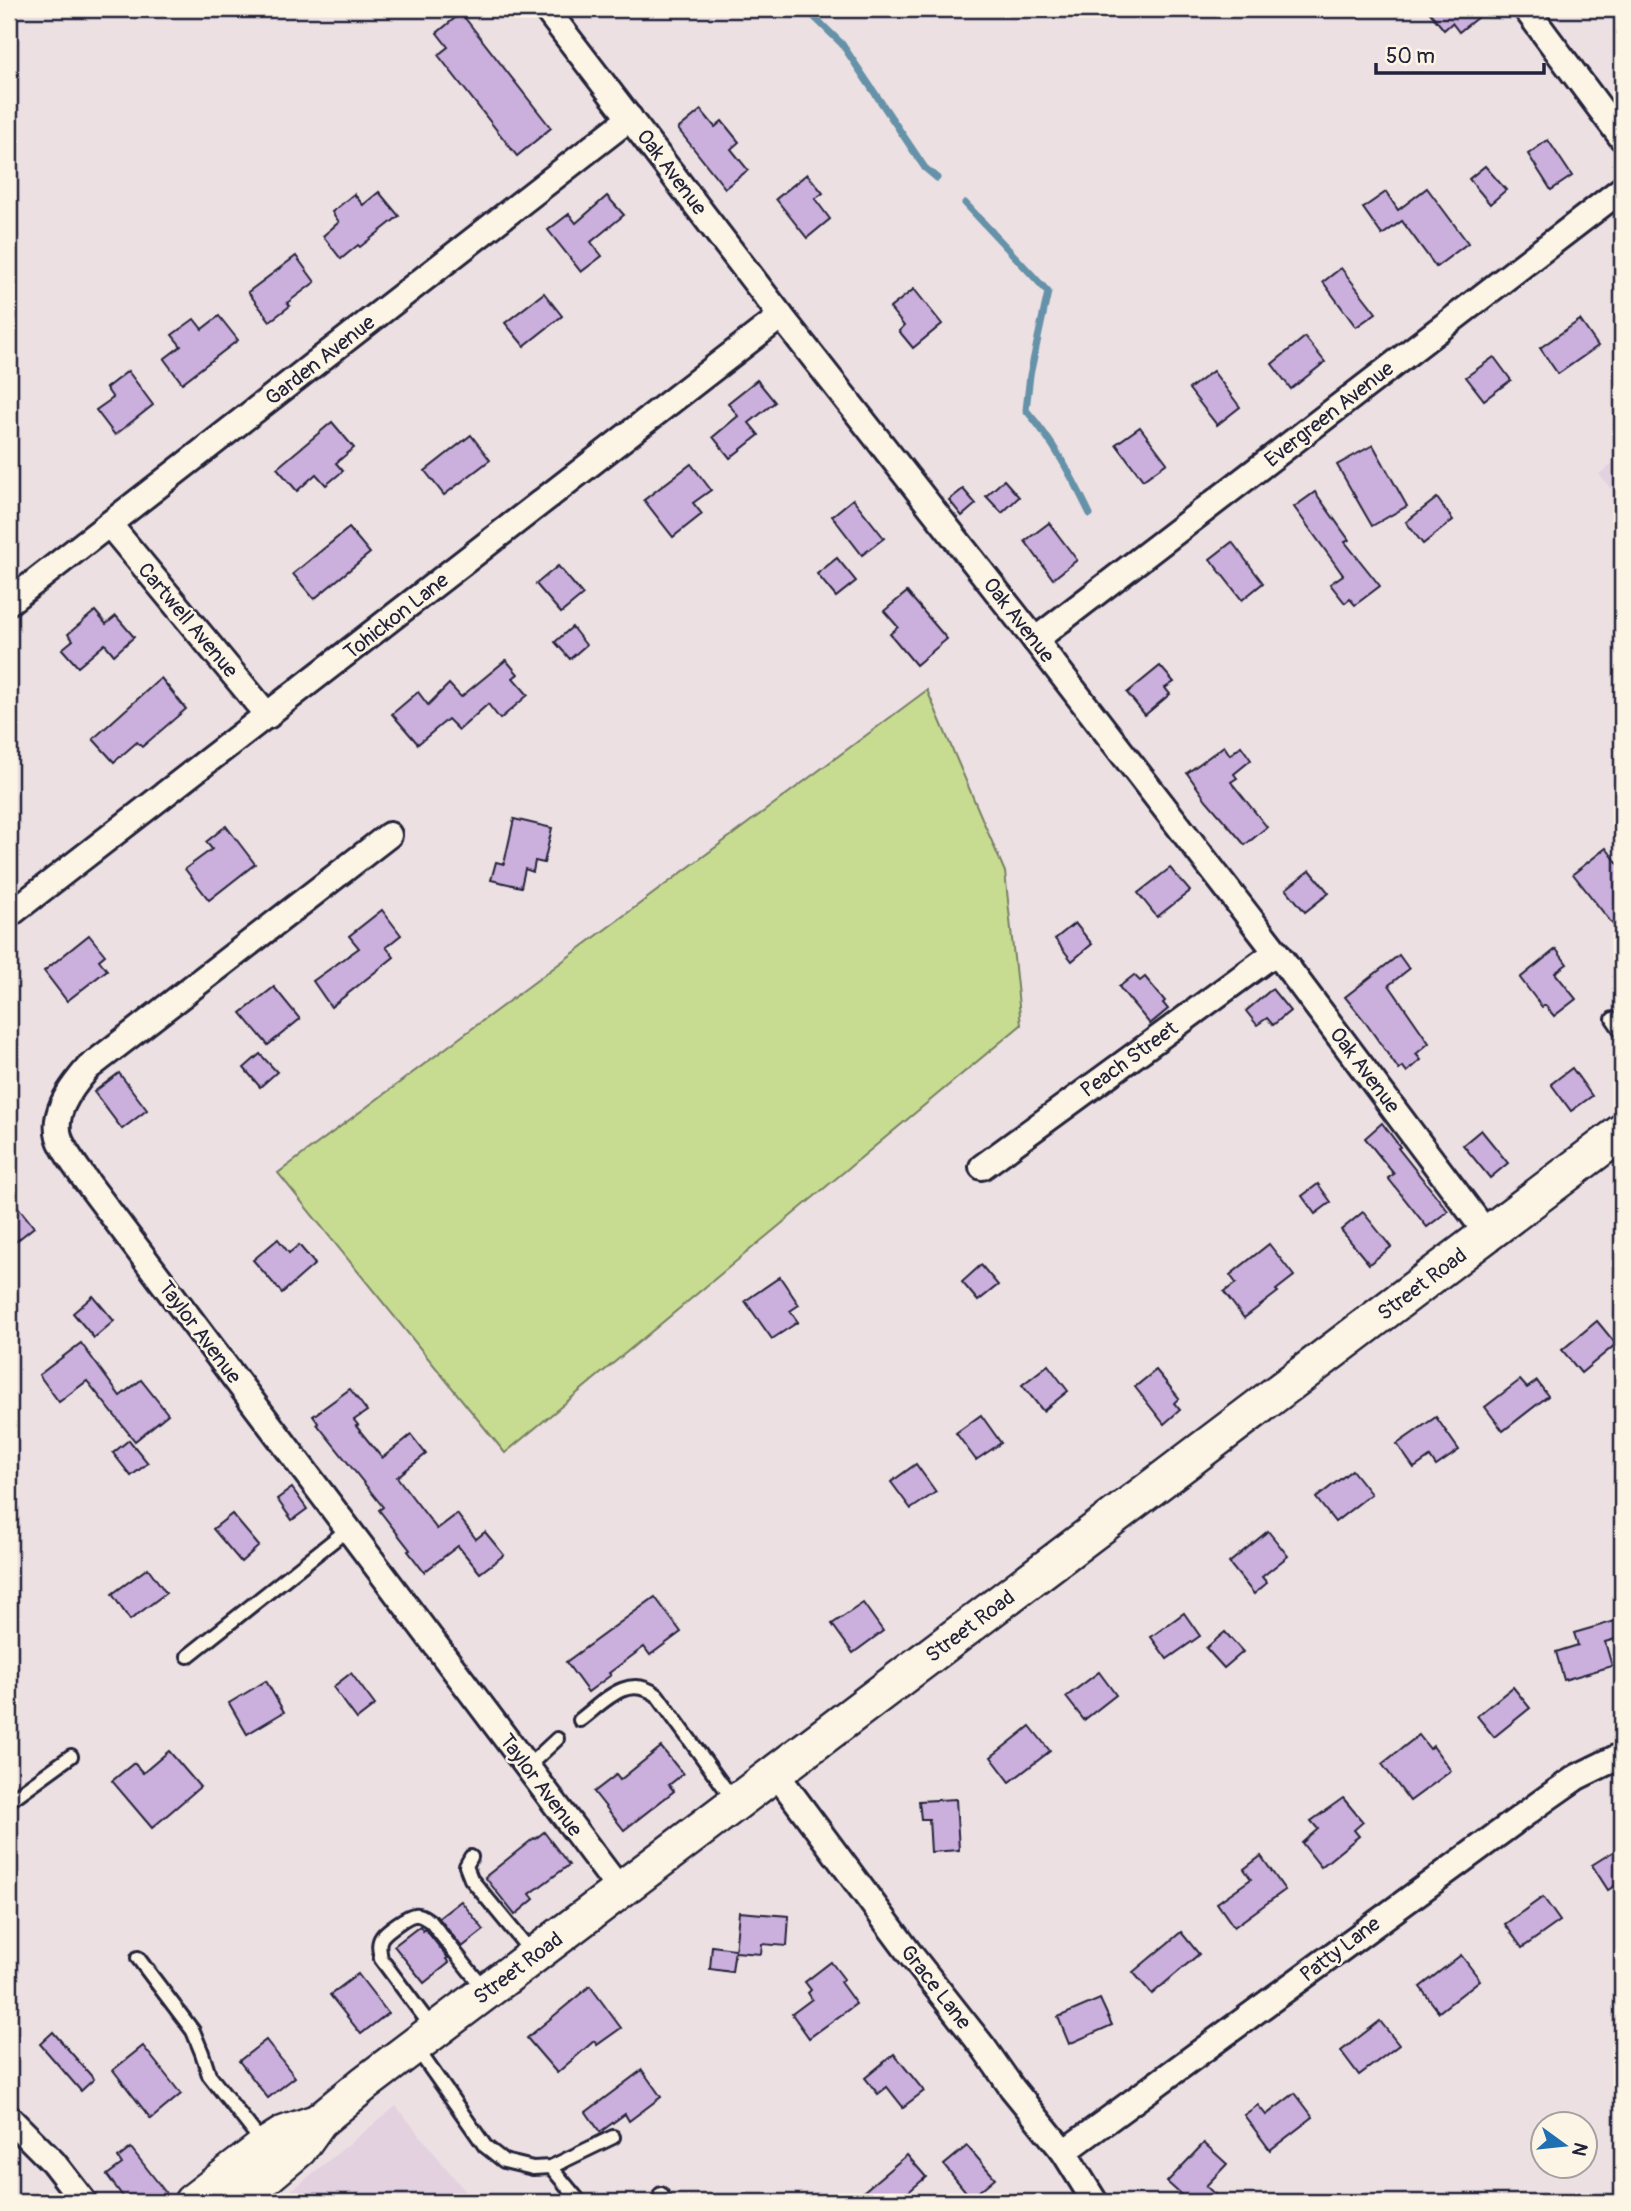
<svg xmlns="http://www.w3.org/2000/svg" width="1631" height="2211" viewBox="0 0 1631 2211" font-family="Pangolin,sans-serif">
	<rect width="100%" height="100%" fill="#ede0e2"/>
	<filter id="ink" filterUnits="userSpaceOnUse"><feTurbulence type="fractalNoise" baseFrequency=".0143" numOctaves="2"/><feDisplacementMap in="SourceGraphic" scale="14" xChannelSelector="R" yChannelSelector="G"/><feConvolveMatrix kernelMatrix="1 2 1 2 8 2 1 2 1" color-interpolation-filters="sRGB"/></filter>
	<g filter="url(#ink)">
		<g fill="#e3d1e0">
			<path d="M 1622,457 L 1622,503 L 1599,474 Z"/>
			<path d="M 396,2106 L 474,2202 L 277,2202 Z"/>
		</g>
		<path fill="#c8dc91" stroke="#757f66" stroke-width="2" d="M 927,690 L 1005,872 L 1021,1025 L 505,1453 L 278,1173 Z"/>
		<g fill="none" stroke-linecap="round" stroke-linejoin="round">
			<g stroke="#6592a9" stroke-width="7">
				<path d="M 806,9 L 842,44 L 925,168 L 937,178"/>
				<path d="M 965,203 L 1048,292 L 1030,375 L 1026,410 C 1054,442 1072,477 1090,514"/>
			</g>
		</g>
		<g fill="#cbafdc" stroke="#22223b" stroke-width="2">
			<path d="M 1427,9 L 1488,9 L 1459,32 L 1452,23 L 1444,30 Z"/>
			<path d="M 461,13 L 551,128 L 517,156 L 438,55 L 448,47 L 437,33 Z"/>
			<path d="M 701,110 L 715,127 L 722,121 L 739,142 L 731,149 L 748,170 L 725,188 L 678,129 Z"/>
			<path d="M 1548,140 L 1572,176 L 1551,190 L 1528,154 Z"/>
			<path d="M 1485,166 L 1506,190 L 1490,204 L 1469,179 Z"/>
			<path d="M 807,174 L 823,193 L 815,199 L 830,219 L 807,238 L 776,199 Z"/>
			<path d="M 1427,188 L 1468,243 L 1436,267 L 1402,221 L 1382,235 L 1363,208 L 1386,192 L 1398,210 Z"/>
			<path d="M 379,192 L 399,216 L 360,247 L 358,245 L 341,259 L 323,236 L 339,222 L 332,212 L 354,194 L 363,205 Z"/>
			<path d="M 607,196 L 624,215 L 591,242 L 602,256 L 581,272 L 548,230 L 569,214 L 576,223 Z"/>
			<path d="M 296,256 L 315,282 L 287,303 L 290,306 L 270,321 L 248,292 Z"/>
			<path d="M 1341,268 L 1376,313 L 1356,327 L 1323,282 Z"/>
			<path d="M 914,289 L 942,324 L 913,348 L 899,331 L 904,326 L 890,308 Z"/>
			<path d="M 544,293 L 562,316 L 524,346 L 505,323 Z"/>
			<path d="M 219,316 L 238,340 L 182,383 L 164,359 L 181,346 L 172,335 L 194,319 L 202,329 Z"/>
			<path d="M 1580,320 L 1598,346 L 1558,374 L 1540,348 Z"/>
			<path d="M 1305,337 L 1325,362 L 1291,389 L 1272,364 Z"/>
			<path d="M 1494,357 L 1511,380 L 1484,400 L 1466,377 Z"/>
			<path d="M 128,371 L 153,405 L 115,435 L 96,410 L 113,398 L 106,388 Z"/>
			<path d="M 1213,371 L 1240,407 L 1217,425 L 1189,389 Z"/>
			<path d="M 757,380 L 775,402 L 749,423 L 759,435 L 730,458 L 713,437 L 738,416 L 728,403 Z"/>
			<path d="M 332,422 L 354,448 L 336,463 L 343,471 L 326,485 L 316,474 L 297,491 L 277,468 Z"/>
			<path d="M 1140,427 L 1167,463 L 1143,480 L 1116,444 Z"/>
			<path d="M 471,435 L 490,460 L 444,495 L 425,471 Z"/>
			<path d="M 1373,445 L 1407,506 L 1372,526 L 1337,465 Z"/>
			<path d="M 691,464 L 711,490 L 693,503 L 702,514 L 673,537 L 644,500 Z"/>
			<path d="M 1004,480 L 1019,497 L 1002,513 L 986,496 Z"/>
			<path d="M 963,489 L 976,504 L 962,516 L 949,500 Z"/>
			<path d="M 1315,492 L 1349,540 L 1345,542 L 1380,586 L 1355,605 L 1350,599 L 1345,603 L 1330,584 L 1343,575 L 1294,507 Z"/>
			<path d="M 1437,498 L 1453,520 L 1423,544 L 1406,522 Z"/>
			<path d="M 853,499 L 884,538 L 862,555 L 832,516 Z"/>
			<path d="M 1049,523 L 1077,560 L 1053,579 L 1025,541 Z"/>
			<path d="M 349,528 L 370,553 L 314,599 L 293,574 Z"/>
			<path d="M 1232,542 L 1263,583 L 1242,600 L 1210,559 Z"/>
			<path d="M 837,558 L 856,581 L 836,597 L 817,574 Z"/>
			<path d="M 558,566 L 583,595 L 561,613 L 536,584 Z"/>
			<path d="M 907,592 L 947,639 L 916,665 L 890,634 L 898,627 L 884,611 Z"/>
			<path d="M 95,611 L 106,624 L 116,616 L 134,637 L 114,655 L 105,644 L 78,667 L 62,649 L 73,640 L 68,634 Z"/>
			<path d="M 572,627 L 586,645 L 570,659 L 555,642 Z"/>
			<path d="M 506,660 L 518,674 L 513,678 L 528,695 L 500,719 L 488,704 L 459,730 L 448,719 L 418,744 L 392,714 L 418,692 L 428,705 L 449,684 L 461,697 Z"/>
			<path d="M 1160,666 L 1174,682 L 1165,688 L 1170,694 L 1145,715 L 1127,693 Z"/>
			<path d="M 161,678 L 186,709 L 142,747 L 137,742 L 114,762 L 93,739 Z"/>
			<path d="M 1224,746 L 1230,755 L 1241,746 L 1251,760 L 1234,774 L 1237,778 L 1231,782 L 1267,827 L 1245,845 L 1206,800 L 1187,773 Z"/>
			<path d="M 514,819 L 552,828 L 544,863 L 535,861 L 533,872 L 525,869 L 521,887 L 491,880 L 496,862 L 504,864 Z"/>
			<path d="M 226,826 L 255,864 L 209,900 L 185,869 L 212,849 L 206,842 Z"/>
			<path d="M 1606,848 L 1622,869 L 1622,936 L 1573,874 Z"/>
			<path d="M 1170,868 L 1190,891 L 1157,917 L 1138,893 Z"/>
			<path d="M 1310,870 L 1329,893 L 1305,912 L 1286,889 Z"/>
			<path d="M 382,910 L 401,935 L 386,947 L 394,957 L 331,1007 L 313,981 L 359,948 L 349,936 Z"/>
			<path d="M 1075,923 L 1092,944 L 1072,961 L 1055,939 Z"/>
			<path d="M 89,935 L 105,955 L 99,960 L 107,970 L 67,1001 L 44,971 Z"/>
			<path d="M 1556,949 L 1567,964 L 1555,973 L 1576,999 L 1554,1016 L 1545,1005 L 1542,1007 L 1520,978 Z"/>
			<path d="M 1399,955 L 1409,969 L 1389,985 L 1429,1043 L 1416,1054 L 1421,1060 L 1407,1072 L 1403,1067 L 1399,1070 L 1363,1019 L 1345,997 Z"/>
			<path d="M 1134,975 L 1140,981 L 1145,977 L 1165,1001 L 1163,1003 L 1168,1009 L 1150,1024 L 1119,987 Z"/>
			<path d="M 274,987 L 300,1019 L 268,1045 L 241,1013 Z"/>
			<path d="M 1272,989 L 1290,1011 L 1273,1025 L 1267,1018 L 1257,1025 L 1246,1011 Z"/>
			<path d="M 260,1054 L 277,1072 L 260,1087 L 244,1068 Z"/>
			<path d="M 1572,1068 L 1592,1096 L 1571,1111 L 1551,1084 Z"/>
			<path d="M 119,1073 L 147,1110 L 122,1129 L 94,1092 Z"/>
			<path d="M 1382,1123 L 1400,1147 L 1398,1148 L 1448,1211 L 1427,1227 L 1388,1178 L 1394,1174 L 1365,1138 Z"/>
			<path d="M 1481,1130 L 1508,1163 L 1490,1178 L 1463,1145 Z"/>
			<path d="M 1318,1184 L 1331,1202 L 1315,1214 L 1302,1196 Z"/>
			<path d="M 9,1196 L 34,1227 L 9,1247 Z"/>
			<path d="M 1363,1212 L 1391,1247 L 1369,1264 L 1341,1230 Z"/>
			<path d="M 278,1239 L 289,1253 L 299,1245 L 315,1264 L 282,1293 L 253,1260 Z"/>
			<path d="M 1269,1244 L 1294,1276 L 1276,1290 L 1278,1292 L 1244,1318 L 1224,1292 L 1236,1283 L 1230,1275 Z"/>
			<path d="M 981,1265 L 998,1285 L 978,1301 L 962,1282 Z"/>
			<path d="M 780,1277 L 799,1305 L 790,1311 L 798,1322 L 772,1339 L 745,1301 Z"/>
			<path d="M 93,1296 L 114,1321 L 94,1338 L 73,1313 Z"/>
			<path d="M 1597,1321 L 1616,1344 L 1581,1373 L 1562,1350 Z"/>
			<path d="M 81,1343 L 120,1396 L 141,1380 L 168,1414 L 135,1441 L 87,1381 L 59,1402 L 39,1375 Z"/>
			<path d="M 1048,1365 L 1068,1391 L 1043,1411 L 1022,1385 Z"/>
			<path d="M 1156,1370 L 1179,1398 L 1174,1403 L 1180,1410 L 1164,1424 L 1135,1387 Z"/>
			<path d="M 1520,1380 L 1527,1388 L 1537,1381 L 1548,1396 L 1503,1431 L 1485,1407 Z"/>
			<path d="M 350,1389 L 367,1411 L 354,1420 L 358,1425 L 356,1426 L 382,1458 L 411,1435 L 426,1454 L 397,1477 L 437,1529 L 457,1514 L 476,1539 L 485,1532 L 504,1555 L 480,1573 L 458,1546 L 424,1572 L 408,1551 L 410,1550 L 379,1510 L 383,1507 L 317,1424 L 318,1423 L 313,1416 Z"/>
			<path d="M 981,1415 L 1001,1443 L 976,1460 L 956,1433 Z"/>
			<path d="M 1436,1417 L 1459,1450 L 1436,1466 L 1430,1457 L 1414,1468 L 1397,1444 Z"/>
			<path d="M 129,1440 L 148,1463 L 131,1476 L 113,1453 Z"/>
			<path d="M 916,1464 L 936,1492 L 911,1509 L 891,1482 Z"/>
			<path d="M 1352,1470 L 1371,1494 L 1335,1522 L 1316,1498 Z"/>
			<path d="M 292,1488 L 307,1509 L 292,1520 L 277,1499 Z"/>
			<path d="M 232,1514 L 259,1546 L 241,1562 L 213,1529 Z"/>
			<path d="M 1268,1531 L 1288,1556 L 1262,1577 L 1267,1583 L 1254,1594 L 1229,1563 Z"/>
			<path d="M 148,1568 L 166,1593 L 130,1620 L 112,1594 Z"/>
			<path d="M 655,1597 L 681,1632 L 650,1655 L 644,1647 L 609,1673 L 611,1675 L 588,1692 L 566,1662 Z"/>
			<path d="M 863,1603 L 883,1631 L 853,1653 L 832,1624 Z"/>
			<path d="M 1184,1613 L 1200,1636 L 1167,1659 L 1151,1637 Z"/>
			<path d="M 1622,1619 L 1622,1637 L 1605,1642 L 1612,1666 L 1564,1680 L 1556,1652 L 1578,1645 L 1574,1633 Z"/>
			<path d="M 1225,1632 L 1243,1652 L 1224,1668 L 1206,1648 Z"/>
			<path d="M 1099,1672 L 1116,1695 L 1084,1720 L 1066,1697 Z"/>
			<path d="M 351,1673 L 375,1705 L 357,1719 L 333,1687 Z"/>
			<path d="M 266,1681 L 284,1712 L 247,1734 L 229,1703 Z"/>
			<path d="M 1513,1687 L 1530,1708 L 1494,1737 L 1477,1716 Z"/>
			<path d="M 1030,1726 L 1050,1751 L 1010,1782 L 991,1757 Z"/>
			<path d="M 1419,1735 L 1430,1749 L 1433,1746 L 1451,1771 L 1410,1801 L 1382,1764 Z"/>
			<path d="M 661,1747 L 683,1774 L 669,1785 L 674,1791 L 624,1830 L 594,1792 L 616,1775 L 620,1780 Z"/>
			<path d="M 169,1751 L 200,1787 L 152,1828 L 112,1781 L 134,1763 L 143,1773 Z"/>
			<path d="M 1343,1798 L 1363,1822 L 1354,1830 L 1359,1836 L 1321,1867 L 1302,1843 L 1318,1829 L 1311,1821 Z"/>
			<path d="M 956,1799 L 959,1850 L 931,1852 L 929,1819 L 921,1819 L 919,1801 Z"/>
			<path d="M 544,1832 L 569,1865 L 530,1894 L 534,1899 L 515,1915 L 485,1877 L 534,1838 L 535,1839 Z"/>
			<path d="M 1622,1846 L 1622,1881 L 1608,1890 L 1592,1865 Z"/>
			<path d="M 1261,1856 L 1285,1890 L 1234,1927 L 1217,1903 L 1251,1879 L 1244,1869 Z"/>
			<path d="M 1543,1897 L 1560,1921 L 1522,1948 L 1505,1924 Z"/>
			<path d="M 461,1901 L 484,1930 L 462,1947 L 439,1918 Z"/>
			<path d="M 739,1912 L 789,1916 L 787,1946 L 762,1944 L 761,1954 L 735,1952 Z"/>
			<path d="M 420,1926 L 423,1931 L 425,1929 L 448,1958 L 446,1959 L 449,1963 L 424,1983 L 394,1946 Z"/>
			<path d="M 1181,1932 L 1199,1954 L 1152,1994 L 1133,1972 Z"/>
			<path d="M 712,1946 L 735,1949 L 732,1972 L 710,1969 Z"/>
			<path d="M 1461,1955 L 1480,1980 L 1439,2012 L 1420,1987 Z"/>
			<path d="M 831,1962 L 844,1979 L 840,1982 L 856,2004 L 809,2038 L 792,2014 L 812,1999 L 808,1993 L 811,1990 L 805,1982 Z"/>
			<path d="M 358,1974 L 388,2013 L 361,2034 L 330,1995 Z"/>
			<path d="M 590,1986 L 621,2028 L 597,2045 L 594,2041 L 557,2073 L 527,2038 Z"/>
			<path d="M 1100,1999 L 1112,2025 L 1069,2044 L 1058,2017 Z"/>
			<path d="M 1380,2021 L 1399,2045 L 1359,2075 L 1341,2051 Z"/>
			<path d="M 53,2032 L 94,2079 L 81,2091 L 40,2044 Z"/>
			<path d="M 266,2040 L 295,2077 L 268,2098 L 239,2061 Z"/>
			<path d="M 143,2046 L 181,2094 L 151,2119 L 113,2070 Z"/>
			<path d="M 894,2054 L 924,2091 L 903,2107 L 887,2087 L 878,2094 L 865,2078 Z"/>
			<path d="M 642,2070 L 661,2097 L 629,2121 L 625,2114 L 600,2132 L 586,2112 Z"/>
			<path d="M 1295,2093 L 1313,2117 L 1270,2150 L 1244,2115 L 1258,2105 L 1266,2115 Z"/>
			<path d="M 1204,2143 L 1227,2164 L 1206,2186 L 1223,2202 L 1189,2202 L 1167,2182 Z"/>
			<path d="M 967,2146 L 995,2178 L 971,2198 L 944,2165 Z"/>
			<path d="M 131,2148 L 166,2193 L 155,2202 L 127,2202 L 107,2175 L 122,2164 L 118,2158 Z"/>
			<path d="M 907,2155 L 926,2177 L 897,2202 L 851,2202 Z"/>
		</g>
		<g fill="none" stroke-linecap="round" stroke-linejoin="round">
			<g stroke="#22223b" stroke-width="18">
				<g id="lane">
					<path d="M 1613,1019 L 1622,1032"/>
					<path d="M 188,1656 L 348,1529"/>
					<path d="M 580,1720 C 604,1702 627,1673 657,1695 L 735,1802"/>
					<path d="M 527,1767 L 557,1739"/>
					<path d="M 9,1801 L 71,1756"/>
					<path d="M 471,1857 L 466,1866 L 471,1879 L 532,1953"/>
					<path d="M 138,1958 L 193,2031 L 202,2053 L 209,2075 L 264,2145"/>
					<path d="M 434,2030 L 381,1959 C 380,1952 377,1944 382,1937 C 386,1931 408,1915 415,1915 C 421,1914 425,1918 431,1922 L 484,1989"/>
					<path d="M 415,2046 L 485,2146 L 504,2161 L 533,2168 L 551,2167 L 613,2137"/>
					<path d="M 551,2167 L 580,2202"/>
					<path d="M 661,2194 L 665,2202"/>
				</g>
			</g>
			<g stroke="#22223b" stroke-width="30">
				<g id="street">
					<path d="M 546,9 L 781,316 L 1035,640 L 1276,952 L 1488,1235"/>
					<path d="M 1526,9 L 1622,138"/>
					<path d="M 109,524 L 268,716"/>
					<path d="M 9,602 L 630,118"/>
					<path d="M 1035,640 L 1622,189"/>
					<path d="M 389,835 L 88,1068 C 70,1089 47,1118 63,1146 C 69,1158 77,1168 84,1178 L 620,1890"/>
					<path d="M 9,915 L 781,316"/>
					<path d="M 982,1167 L 1276,952"/>
					<path d="M 775,1772 L 910,1954 L 984,2048 L 1012,2088 L 1064,2152 L 1095,2202"/>
					<path d="M 9,2118 L 53,2162 L 84,2202"/>
					<path d="M 1064,2152 L 1547,1798 L 1577,1777 L 1622,1755"/>
				</g>
			</g>
			<g stroke="#22223b" stroke-width="40">
				<g id="secondary">
					<path d="M 192,2202 L 265,2146 L 284,2134 L 312,2124"/>
					<path d="M 236,2202 L 299,2149 L 319,2121 L 364,2084 L 1622,1132"/>
				</g>
			</g>
			<use href="#lane" stroke="#fcf5e5" stroke-width="12"/>
			<use href="#street" stroke="#fcf5e5" stroke-width="24"/>
			<use href="#secondary" stroke="#fcf5e5" stroke-width="35"/>
		</g>
	</g>
	<g text-anchor="middle" stroke-width="5" stroke-linejoin="round" paint-order="stroke">
		<g font-size="21" fill="#22223b" stroke="#fcf5e5">
			<text transform="translate(672 172) rotate(53)" y="7">Oak Avenue</text>
			<text transform="translate(320 360) rotate(-38)" y="7">Garden Avenue</text>
			<text transform="translate(1329 414) rotate(-38)" y="7">Evergreen Avenue</text>
			<text transform="translate(396 616) rotate(-38)" y="7">Tohickon Lane</text>
			<text transform="translate(188 620) rotate(50)" y="7">Cartwell Avenue</text>
			<text transform="translate(1019 620) rotate(52)" y="7">Oak Avenue</text>
			<text transform="translate(1129 1059) rotate(-36)" y="7">Peach Street</text>
			<text transform="translate(1365 1070) rotate(53)" y="7">Oak Avenue</text>
			<text transform="translate(1422 1284) rotate(-37)" y="7">Street Road</text>
			<text transform="translate(200 1332) rotate(53)" y="7">Taylor Avenue</text>
			<text transform="translate(970 1626) rotate(-37)" y="7">Street Road</text>
			<text transform="translate(541 1785) rotate(53)" y="7">Taylor Avenue</text>
			<text transform="translate(1340 1949) rotate(-37)" y="7">Patty Lane</text>
			<text transform="translate(518 1968) rotate(-37)" y="7">Street Road</text>
			<text transform="translate(936 1987) rotate(52)" y="7">Grace Lane</text>
		</g>
	</g>
	<rect width="1631" height="2211" fill="none" stroke="#fcf5e5" stroke-width="35"/>
	<rect x="18" y="18" width="1596" height="2176" fill="none" stroke="#22223b" stroke-width="2.5" filter="url(#ink)"/>
	<g transform="translate(1564 2145) rotate(105)"><circle r="33" fill="#fcf5e5" stroke="#a5a1a1" stroke-width="2"/>
	<path d="M0-5L12 26L0 18L-12 26Z" fill="#1f6fb2"/>
	<text y="-10" font-size="19" font-weight="bold" text-anchor="middle" fill="#22223b">N</text>
	</g>
	<path d="M1376 63v10h168v-10" fill="none" stroke="#22223b" stroke-width="3.5"/>
	<text x="1386" y="63" font-size="21" fill="#22223b" stroke="#fcf5e5" stroke-width="5" paint-order="stroke">50 m</text>
</svg>
